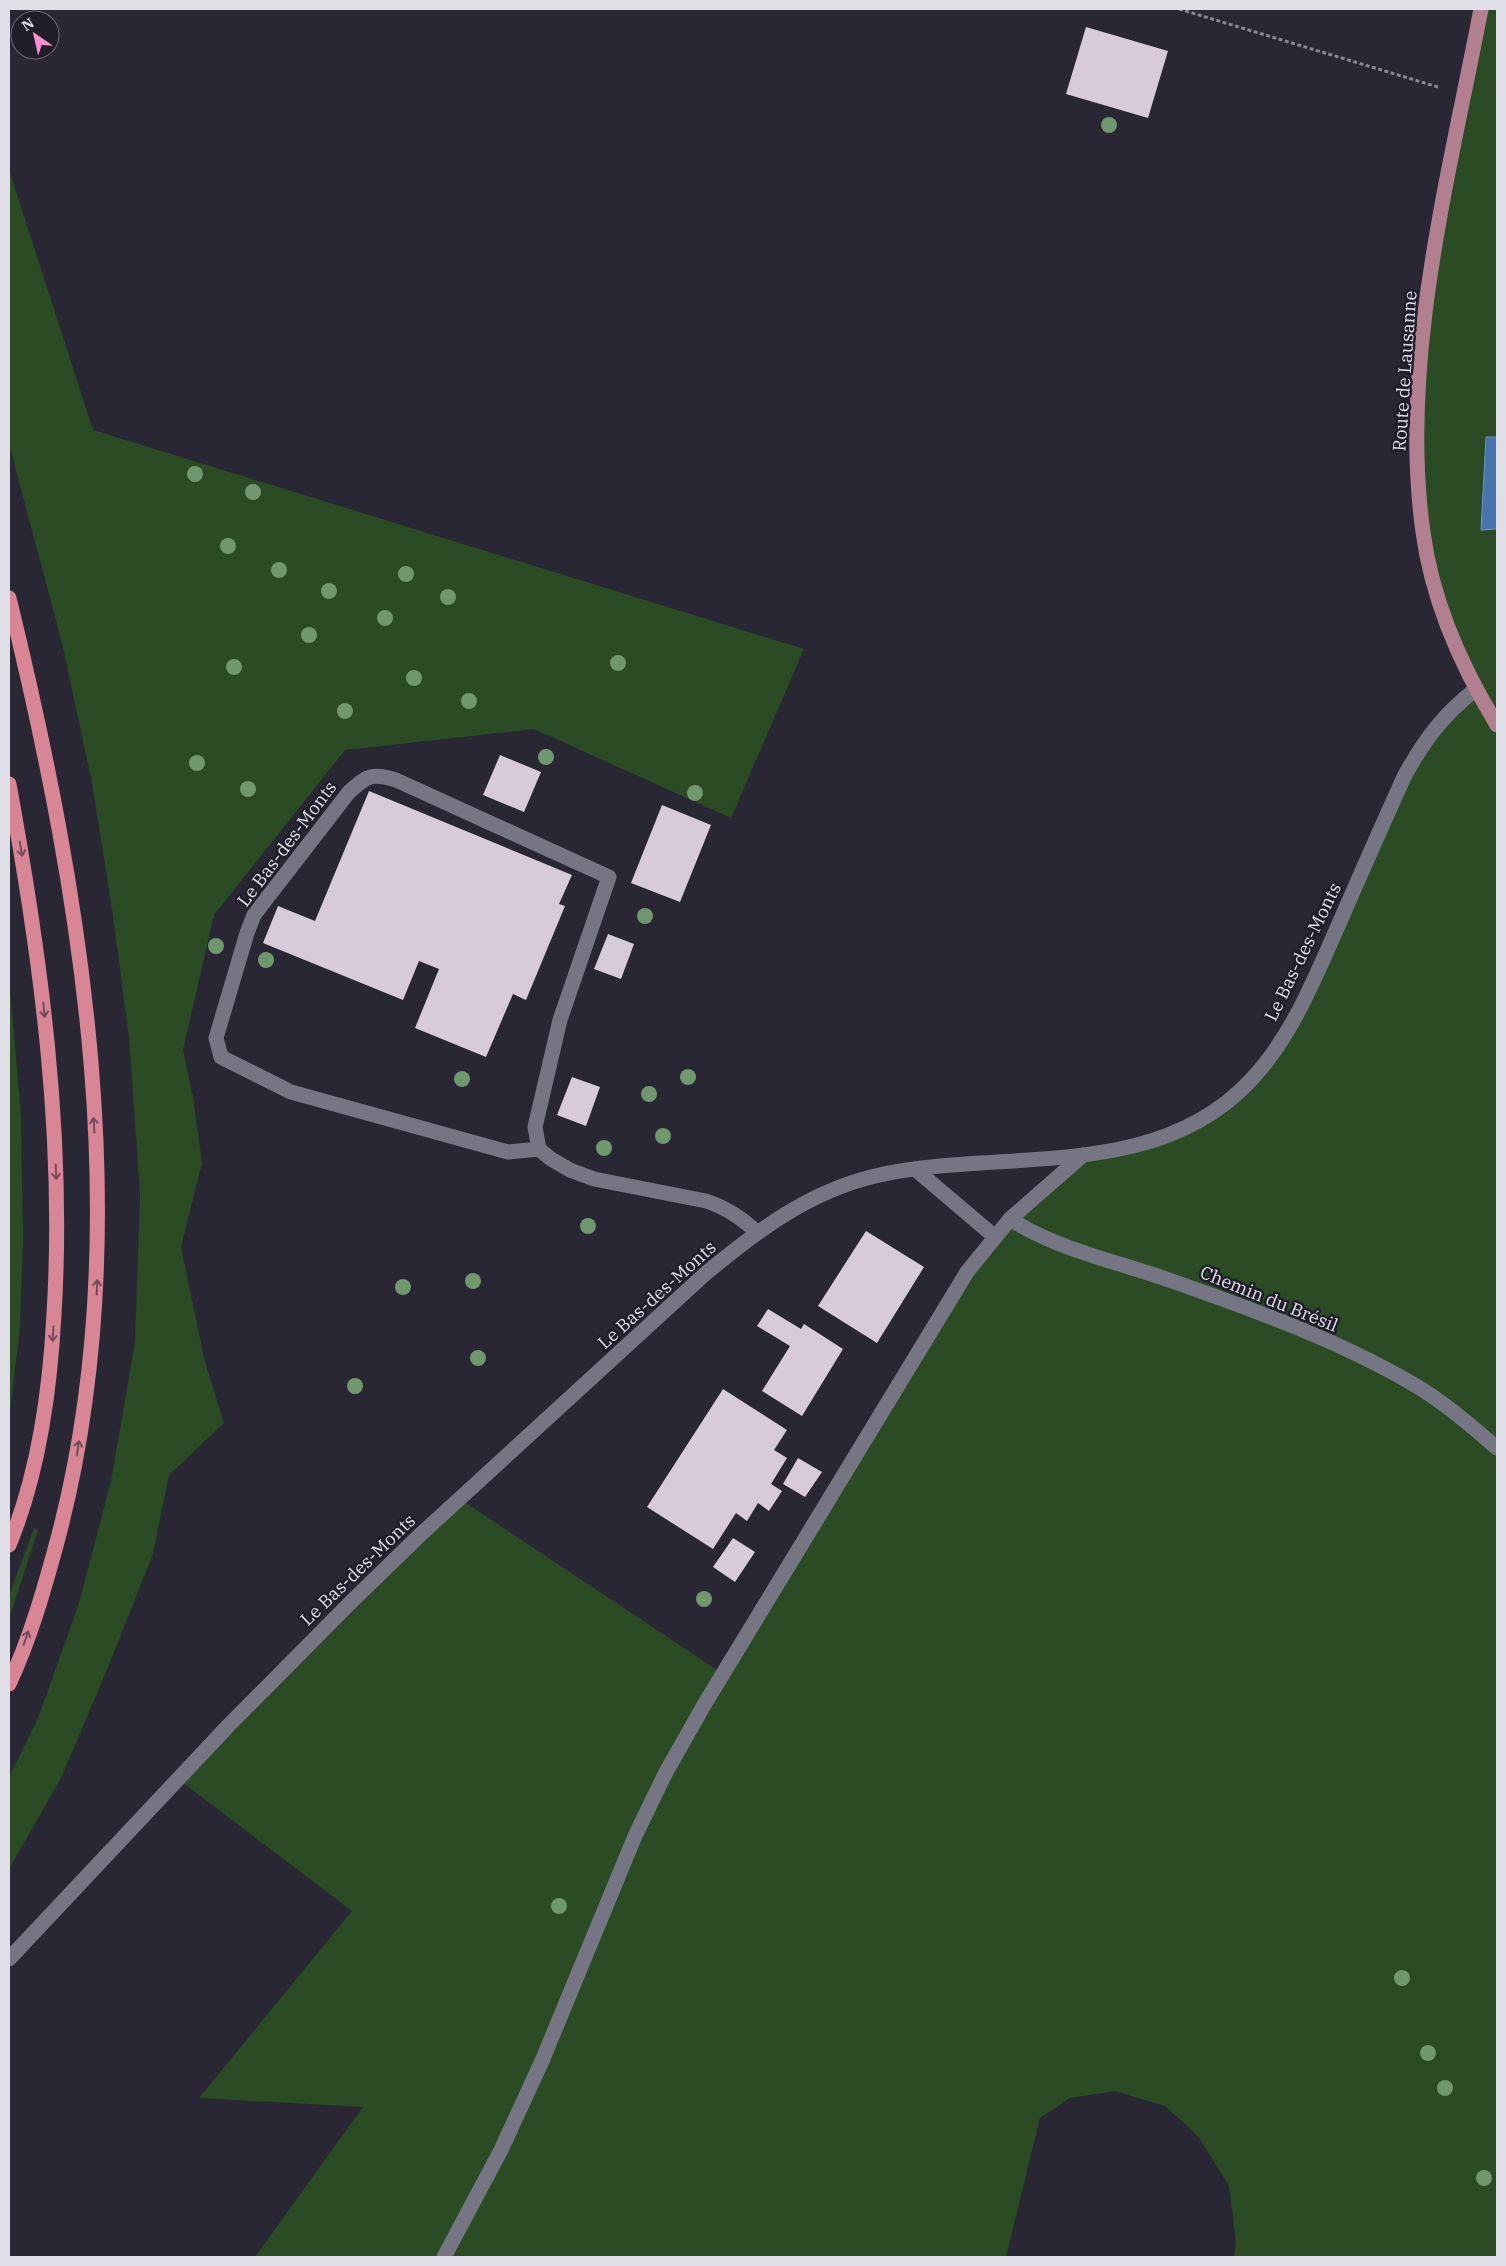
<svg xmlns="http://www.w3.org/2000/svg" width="1506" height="2266" viewBox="0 0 1506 2266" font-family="'IBM Plex Serif',serif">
	<rect width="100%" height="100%" fill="#292734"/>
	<g fill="#2a4b24">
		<path d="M 1481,9 L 1497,9 L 1497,2257 L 1234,2257 L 1236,2242 L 1229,2186 L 1198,2136 L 1165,2106 L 1115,2091 L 1070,2098 L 1040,2118 L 1006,2257 L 255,2257 L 363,2107 L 199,2098 L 352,1911 L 178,1779 L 460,1499 L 723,1674 L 967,1272 L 1083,1155 L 1189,1127 L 1275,1049 L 1405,775 L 1476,689 L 1423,533 L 1420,371 Z"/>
		<path d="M 9,170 L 93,430 L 804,649 L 731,818 L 534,729 L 345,750 L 214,915 L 183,1050 L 193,1097 L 202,1163 L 181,1247 L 205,1362 L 224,1423 L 169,1475 L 153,1554 L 109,1665 L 61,1778 L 9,1869 L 9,1777 L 39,1716 L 79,1603 L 111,1481 L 135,1342 L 140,1194 L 129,1037 L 112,909 L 92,783 L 62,643 L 9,444 Z"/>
		<path d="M 9,977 L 21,1116 L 23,1239 L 20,1326 L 9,1421 Z"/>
		<path d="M 34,1528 L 38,1530 L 9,1619 L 9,1596 Z"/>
	</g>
	<path fill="#4674ad" stroke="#7494bf" d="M 1486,437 L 1497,437 L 1497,529 L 1481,530 Z"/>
	<g fill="#d7cbd9">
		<path d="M 1086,27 L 1168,51 L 1148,118 L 1066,94 Z"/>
		<path d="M 500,755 L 541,772 L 524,812 L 483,795 Z"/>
		<path d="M 369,791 L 572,875 L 559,904 L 565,906 L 526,1000 L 513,994 L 486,1057 L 415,1028 L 439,969 L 419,961 L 403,1000 L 263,943 L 278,906 L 315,921 Z"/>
		<path d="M 662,805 L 711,825 L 680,902 L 631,883 Z"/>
		<path d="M 608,934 L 634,944 L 621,979 L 594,969 Z"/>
		<path d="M 572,1077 L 600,1087 L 586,1126 L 557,1115 Z"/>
		<path d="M 866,1231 L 924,1267 L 877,1343 L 818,1306 Z"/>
		<path d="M 768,1309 L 801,1329 L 804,1324 L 843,1349 L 802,1416 L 762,1391 L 790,1346 L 757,1326 Z"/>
		<path d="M 723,1389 L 787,1430 L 774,1450 L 787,1458 L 771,1484 L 782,1491 L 769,1511 L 758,1503 L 747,1521 L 736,1513 L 713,1549 L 647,1507 Z"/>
		<path d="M 798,1458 L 822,1472 L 805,1497 L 783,1484 Z"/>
		<path d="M 733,1538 L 755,1552 L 735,1582 L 713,1567 Z"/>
	</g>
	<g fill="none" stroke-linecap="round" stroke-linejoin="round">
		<path stroke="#878691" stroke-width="3" stroke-dasharray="4 2.5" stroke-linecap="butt" d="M 1179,9 L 1438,87"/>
		<g stroke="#767584" stroke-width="15">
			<path d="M 539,1149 L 508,1152 L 291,1092 L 221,1057 L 216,1038 L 247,933 L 254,915 L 349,792 C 368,775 371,773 396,780 L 609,877 L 560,1020 L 535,1127 L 539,1149 L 551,1159 L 570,1170 L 594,1179 L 706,1201 C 727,1208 741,1218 757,1232"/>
			<path d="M 1010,1219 C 1058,1250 1119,1262 1172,1281 C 1254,1310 1338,1340 1413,1384 C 1444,1402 1470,1425 1497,1448"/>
		</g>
		<g stroke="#767584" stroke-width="15">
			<path d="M 915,1169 L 994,1236"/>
			<path d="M 9,1959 L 228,1726 L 350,1603 L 420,1535 L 705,1274 C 757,1231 808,1192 875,1176 C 1000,1147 1153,1184 1250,1081 C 1291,1038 1314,980 1338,926 C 1360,876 1382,825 1405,775 C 1425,739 1443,715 1476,689"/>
			<path d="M 444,2257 L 501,2150 L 542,2061 L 635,1836 L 665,1774 L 704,1705 L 967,1272 L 1010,1219 L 1083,1155"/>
		</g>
		<path stroke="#b17f8f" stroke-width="15" d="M 1481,9 C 1449,176 1399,362 1423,532 C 1432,600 1461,666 1497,725"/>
		<g stroke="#d88596" stroke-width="15">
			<path d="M 9,598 C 83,900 139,1236 57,1542 C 44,1590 30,1639 9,1684"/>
			<path d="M 9,784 C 41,959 65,1136 54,1314 C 50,1392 39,1473 9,1545"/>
		</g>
	</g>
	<g fill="#70976e">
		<circle cx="1109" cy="125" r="8"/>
		<circle cx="195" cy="474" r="8"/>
		<circle cx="253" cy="492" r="8"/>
		<circle cx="228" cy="546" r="8"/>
		<circle cx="279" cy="570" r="8"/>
		<circle cx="406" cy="574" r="8"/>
		<circle cx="329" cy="591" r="8"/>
		<circle cx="448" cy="597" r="8"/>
		<circle cx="385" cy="618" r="8"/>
		<circle cx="309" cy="635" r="8"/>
		<circle cx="618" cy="663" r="8"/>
		<circle cx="234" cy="667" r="8"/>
		<circle cx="414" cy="678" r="8"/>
		<circle cx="469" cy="701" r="8"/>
		<circle cx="345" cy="711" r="8"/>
		<circle cx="546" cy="757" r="8"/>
		<circle cx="197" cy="763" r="8"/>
		<circle cx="248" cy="789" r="8"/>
		<circle cx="695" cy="793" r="8"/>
		<circle cx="645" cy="916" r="8"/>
		<circle cx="216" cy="946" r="8"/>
		<circle cx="266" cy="960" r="8"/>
		<circle cx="688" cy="1077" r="8"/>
		<circle cx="462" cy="1079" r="8"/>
		<circle cx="649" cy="1094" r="8"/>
		<circle cx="663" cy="1136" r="8"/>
		<circle cx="604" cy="1148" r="8"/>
		<circle cx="588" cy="1226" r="8"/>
		<circle cx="473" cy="1281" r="8"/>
		<circle cx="403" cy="1287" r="8"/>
		<circle cx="478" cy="1358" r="8"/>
		<circle cx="355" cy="1386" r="8"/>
		<circle cx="704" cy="1599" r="8"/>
		<circle cx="559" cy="1906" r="8"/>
		<circle cx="1402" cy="1978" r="8"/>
		<circle cx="1428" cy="2053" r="8"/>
		<circle cx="1445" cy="2088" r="8"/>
		<circle cx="1484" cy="2178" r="8"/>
	</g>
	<defs><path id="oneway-shaft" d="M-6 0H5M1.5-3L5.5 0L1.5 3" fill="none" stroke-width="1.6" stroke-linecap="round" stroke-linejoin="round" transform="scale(1.25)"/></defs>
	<g stroke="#724c5b">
		<use href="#oneway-shaft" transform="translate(21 849) rotate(80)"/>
		<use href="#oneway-shaft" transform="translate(44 1010) rotate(84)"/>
		<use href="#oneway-shaft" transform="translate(94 1125) rotate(-93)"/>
		<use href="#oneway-shaft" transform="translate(56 1172) rotate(88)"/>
		<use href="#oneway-shaft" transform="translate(97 1287) rotate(-87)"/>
		<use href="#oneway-shaft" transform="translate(53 1334) rotate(94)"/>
		<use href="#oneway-shaft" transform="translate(78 1448) rotate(-81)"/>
		<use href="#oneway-shaft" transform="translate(26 1638) rotate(-71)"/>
	</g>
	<g text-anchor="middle" stroke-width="5" stroke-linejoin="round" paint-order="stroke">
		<g font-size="18" fill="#e0dfe8" stroke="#1f1e2a">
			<text transform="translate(1405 371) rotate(-86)" y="6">Route de Lausanne</text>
			<text transform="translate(287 844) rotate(-53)" y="6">Le Bas-des-Monts</text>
			<text transform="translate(1303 952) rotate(-64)" y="6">Le Bas-des-Monts</text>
			<text transform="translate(657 1295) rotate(-42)" y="6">Le Bas-des-Monts</text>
			<text transform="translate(1269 1299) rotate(22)" y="6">Chemin du Brésil</text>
			<text transform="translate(358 1570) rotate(-44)" y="6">Le Bas-des-Monts</text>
		</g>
	</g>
	<rect width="1506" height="2266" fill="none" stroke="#e0dfe8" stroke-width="20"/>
	<g transform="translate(35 35) rotate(326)"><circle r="24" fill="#1f1e2a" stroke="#6c6b76"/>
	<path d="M0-4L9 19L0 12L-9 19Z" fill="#f790ce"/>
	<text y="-8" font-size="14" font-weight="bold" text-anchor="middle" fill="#e0dfe8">N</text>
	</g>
</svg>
